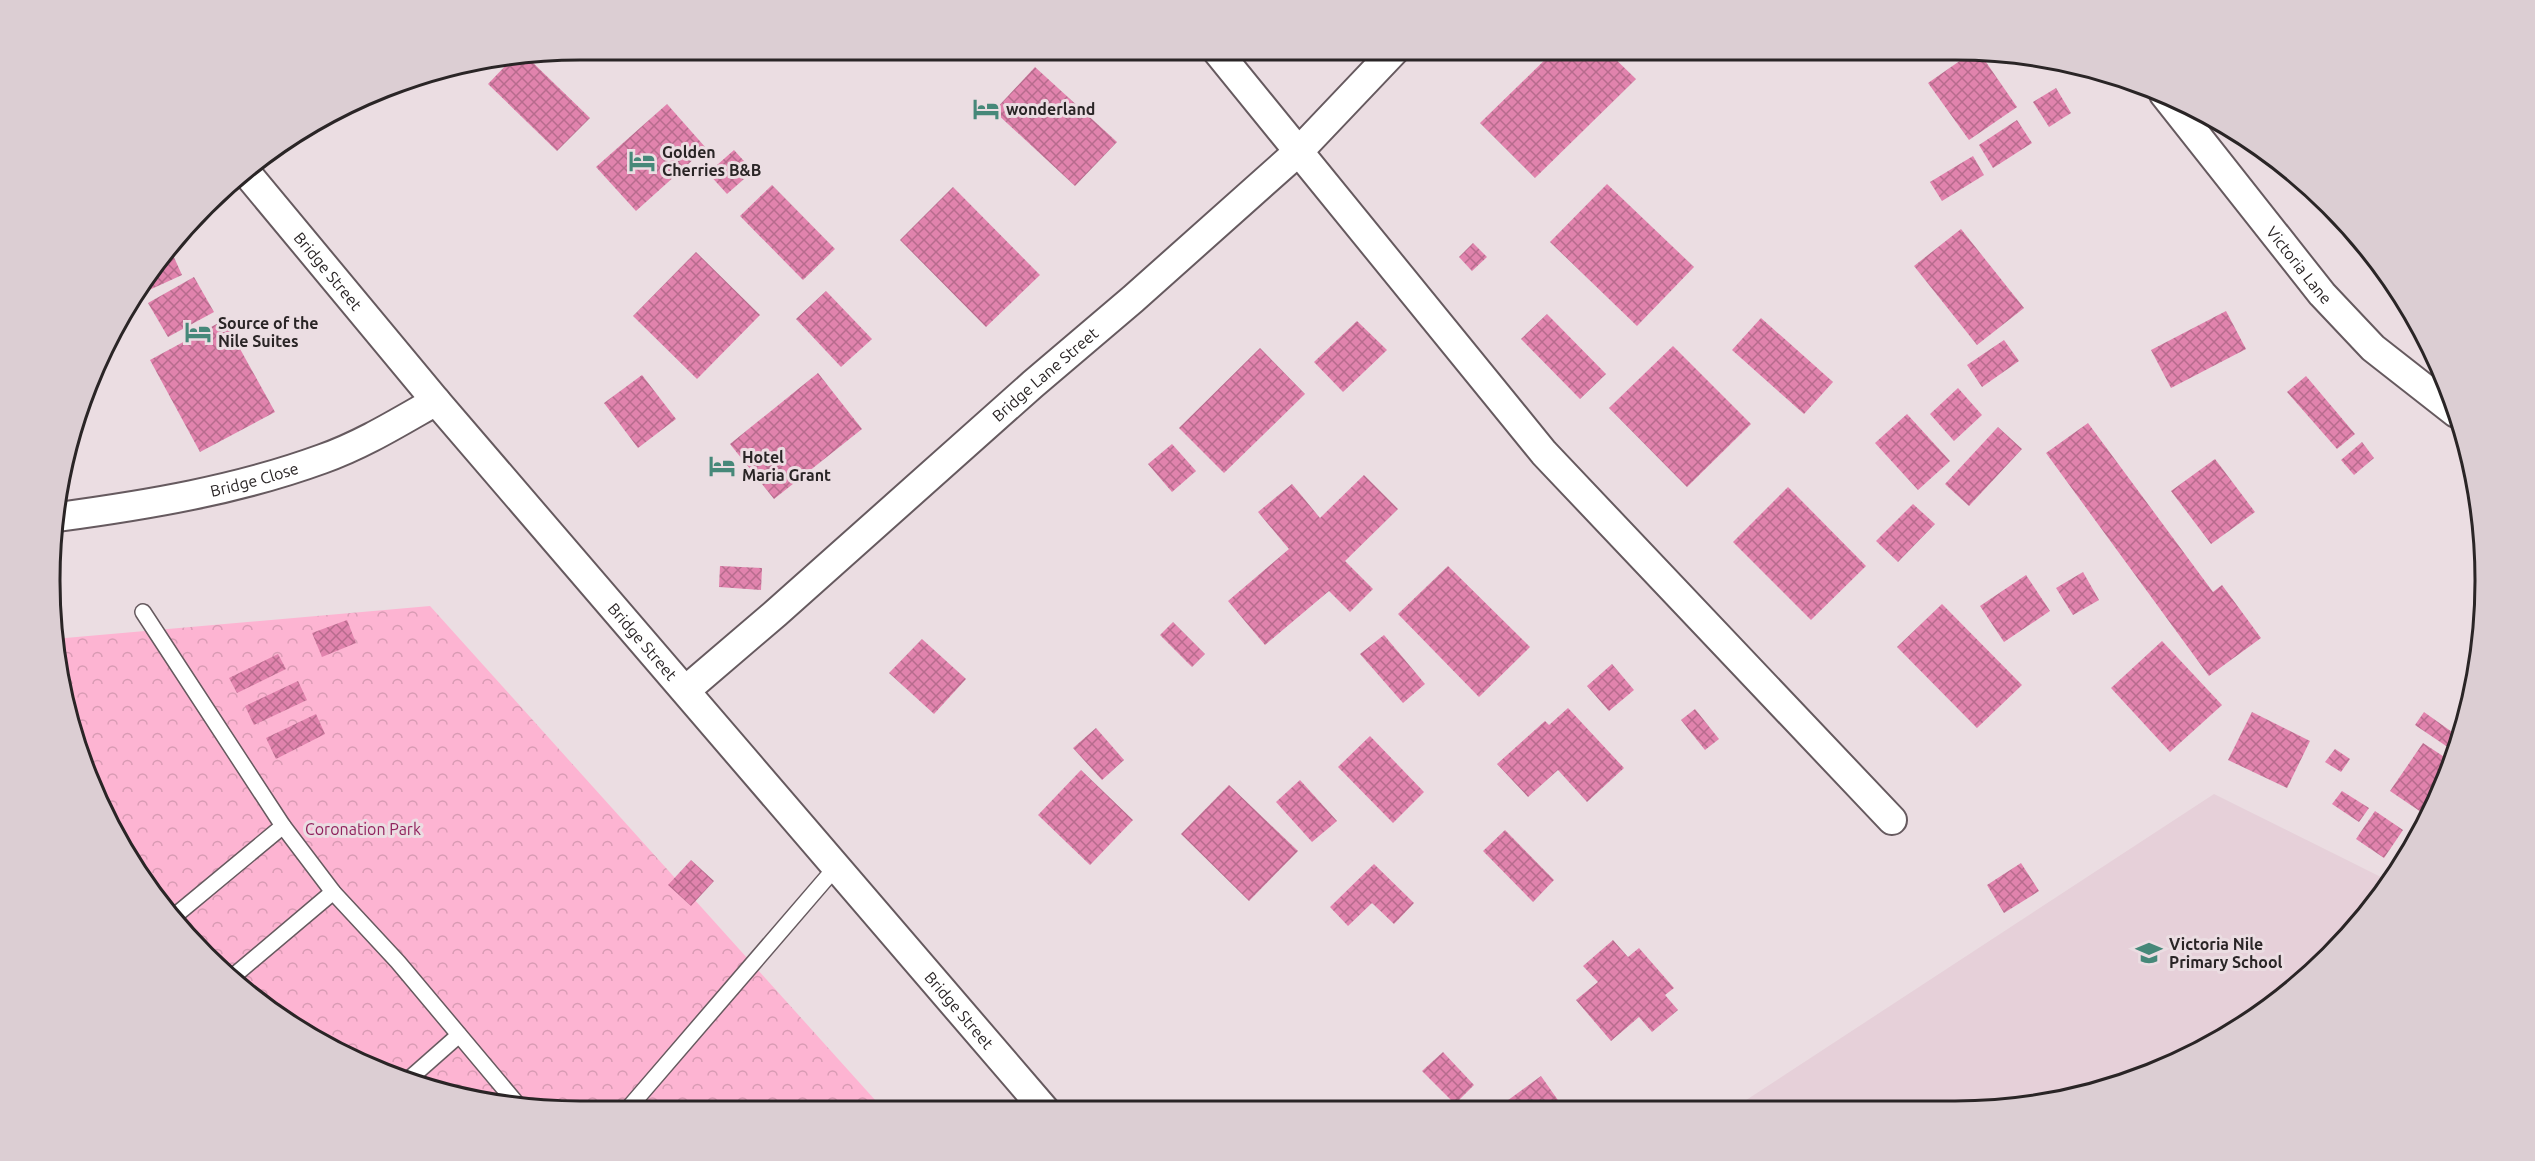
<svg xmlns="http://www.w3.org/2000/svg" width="2535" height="1161" viewBox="0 0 2535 1161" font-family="Ubuntu,sans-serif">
	<defs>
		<pattern id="forest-crowns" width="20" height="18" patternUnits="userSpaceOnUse" patternTransform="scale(1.5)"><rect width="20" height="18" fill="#fdb4d2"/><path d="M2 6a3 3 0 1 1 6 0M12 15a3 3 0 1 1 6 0" fill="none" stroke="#d99bb4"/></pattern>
		<pattern id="building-cross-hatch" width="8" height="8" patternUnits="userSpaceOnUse" patternTransform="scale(1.5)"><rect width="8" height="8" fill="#e183ad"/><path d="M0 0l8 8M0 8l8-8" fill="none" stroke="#b76b8d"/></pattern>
	</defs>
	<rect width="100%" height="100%" fill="#ebdde2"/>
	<path fill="#e6d0d9" d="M 2214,794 L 2389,881 L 2376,903 L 2278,1002 L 2158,1071 L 2024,1107 L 1734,1108 Z"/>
	<path fill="url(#forest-crowns)" d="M 430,606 L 885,1111 L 580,1111 L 477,1101 L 378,1071 L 231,980 L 120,846 L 78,752 L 54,650 L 54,639 Z"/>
	<g fill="url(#building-cross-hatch)">
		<path d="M 1555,50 L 1606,50 L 1636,79 L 1535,178 L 1480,123 Z"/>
		<path d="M 1974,51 L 1979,52 L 2017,107 L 1969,140 L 1928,83 Z"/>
		<path d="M 528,58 L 590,118 L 557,151 L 488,84 L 510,61 Z"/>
		<path d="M 1035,67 L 1117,142 L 1075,186 L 994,111 Z"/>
		<path d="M 2056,88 L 2071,113 L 2049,127 L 2033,102 Z"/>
		<path d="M 667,104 L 706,148 L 636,211 L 596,167 Z"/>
		<path d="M 2017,120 L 2032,143 L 1993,168 L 1979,145 Z"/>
		<path d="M 734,150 L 753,171 L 727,194 L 708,173 Z"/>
		<path d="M 1973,156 L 1984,175 L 1942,201 L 1930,182 Z"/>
		<path d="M 1607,184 L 1694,267 L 1637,326 L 1550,242 Z"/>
		<path d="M 772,185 L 835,249 L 803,280 L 740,216 Z"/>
		<path d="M 953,187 L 1040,275 L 986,327 L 900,240 Z"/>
		<path d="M 1961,229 L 2024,308 L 1977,345 L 1914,266 Z"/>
		<path d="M 1473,243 L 1487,257 L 1472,271 L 1459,257 Z"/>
		<path d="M 696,252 L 760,315 L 697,379 L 633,316 Z"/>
		<path d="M 172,253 L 182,275 L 136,296 Z"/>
		<path d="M 194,277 L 214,312 L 168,337 L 148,303 Z"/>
		<path d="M 826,291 L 872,339 L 841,367 L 796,319 Z"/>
		<path d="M 2226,311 L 2246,349 L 2171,388 L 2151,350 Z"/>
		<path d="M 1547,314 L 1606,374 L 1580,399 L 1521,339 Z"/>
		<path d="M 1761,318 L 1833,382 L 1804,414 L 1732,350 Z"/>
		<path d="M 224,320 L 275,412 L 200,452 L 150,360 Z"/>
		<path d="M 1357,321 L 1387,350 L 1343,392 L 1314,362 Z"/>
		<path d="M 2004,340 L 2019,361 L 1982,387 L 1967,365 Z"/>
		<path d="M 1673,346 L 1751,424 L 1687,487 L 1609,408 Z"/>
		<path d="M 1260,348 L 1305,394 L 1224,473 L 1179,428 Z"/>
		<path d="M 818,373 L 862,429 L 774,499 L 730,444 Z"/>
		<path d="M 642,375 L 676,419 L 638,448 L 604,403 Z"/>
		<path d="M 2306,376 L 2355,434 L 2337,449 L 2287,392 Z"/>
		<path d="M 1958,388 L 1982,415 L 1954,441 L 1930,414 Z"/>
		<path d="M 1907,414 L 1950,461 L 1918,490 L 1875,443 Z"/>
		<path d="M 2088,423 L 2213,592 L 2222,585 L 2261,638 L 2209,676 L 2046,453 Z"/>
		<path d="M 1998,427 L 2022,449 L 1969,506 L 1945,484 Z"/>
		<path d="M 2362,442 L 2374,458 L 2354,475 L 2341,460 Z"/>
		<path d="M 1172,444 L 1196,471 L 1172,492 L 1148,464 Z"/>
		<path d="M 2215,459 L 2255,512 L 2211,544 L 2171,491 Z"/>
		<path d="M 1364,475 L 1398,509 L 1345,561 L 1373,589 L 1350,612 L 1329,591 L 1265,645 L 1228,601 L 1289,549 L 1258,512 L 1292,484 L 1320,518 Z"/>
		<path d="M 1788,487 L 1866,566 L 1811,620 L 1733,542 Z"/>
		<path d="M 1913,504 L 1935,524 L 1898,562 L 1876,541 Z"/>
		<path d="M 720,566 L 762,568 L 761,590 L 719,587 Z"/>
		<path d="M 1448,566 L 1530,647 L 1479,697 L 1398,614 Z"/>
		<path d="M 2083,572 L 2099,600 L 2073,615 L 2056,588 Z"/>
		<path d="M 2026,575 L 2050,611 L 2004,642 L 1980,606 Z"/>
		<path d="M 1942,604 L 2022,685 L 1977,728 L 1897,647 Z"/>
		<path d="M 347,620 L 356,643 L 322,657 L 312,633 Z"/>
		<path d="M 1173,622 L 1205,654 L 1192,667 L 1160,635 Z"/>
		<path d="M 1384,635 L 1425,684 L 1403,703 L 1360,654 Z"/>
		<path d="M 922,639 L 966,679 L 934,714 L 889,673 Z"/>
		<path d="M 2162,641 L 2222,705 L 2170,752 L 2111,688 Z"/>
		<path d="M 278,654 L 286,669 L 237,693 L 229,678 Z"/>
		<path d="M 1612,664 L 1634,690 L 1609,711 L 1587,686 Z"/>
		<path d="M 298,681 L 307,700 L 254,725 L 245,706 Z"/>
		<path d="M 1568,708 L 1624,768 L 1587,802 L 1558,770 L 1528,797 L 1497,764 L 1545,721 L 1549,725 Z"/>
		<path d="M 1695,709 L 1719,739 L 1705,750 L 1681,720 Z"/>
		<path d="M 2252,712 L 2310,741 L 2287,788 L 2228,760 Z"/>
		<path d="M 2424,712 L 2459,737 L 2455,752 L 2415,725 Z"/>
		<path d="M 316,714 L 325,734 L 276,759 L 266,738 Z"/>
		<path d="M 1096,728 L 1124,760 L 1102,780 L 1073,748 Z"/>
		<path d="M 1370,736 L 1424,792 L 1393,823 L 1338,767 Z"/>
		<path d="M 2423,743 L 2452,762 L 2445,783 L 2424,814 L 2390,791 Z"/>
		<path d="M 2335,749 L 2350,759 L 2341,772 L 2325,762 Z"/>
		<path d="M 1081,770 L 1133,820 L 1090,865 L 1038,815 Z"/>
		<path d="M 1300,780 L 1337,821 L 1312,842 L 1276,802 Z"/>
		<path d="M 1229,785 L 1298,851 L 1249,901 L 1181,834 Z"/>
		<path d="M 2342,791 L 2369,808 L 2359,822 L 2332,804 Z"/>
		<path d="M 2375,811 L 2403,830 L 2384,858 L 2356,839 Z"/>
		<path d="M 1505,830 L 1554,880 L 1533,902 L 1483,851 Z"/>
		<path d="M 691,860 L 714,881 L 691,906 L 668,885 Z"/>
		<path d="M 2021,863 L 2039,891 L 2004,913 L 1987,885 Z"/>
		<path d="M 1374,864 L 1414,903 L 1394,924 L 1372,903 L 1348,926 L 1330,907 Z"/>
		<path d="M 1613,940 L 1628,957 L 1639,948 L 1674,988 L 1665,995 L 1678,1010 L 1652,1032 L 1639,1017 L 1611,1041 L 1576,1000 L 1598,982 L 1583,966 Z"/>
		<path d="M 1443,1052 L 1474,1085 L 1455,1104 L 1422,1071 Z"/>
		<path d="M 1541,1076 L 1560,1103 L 1553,1108 L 1496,1109 Z"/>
	</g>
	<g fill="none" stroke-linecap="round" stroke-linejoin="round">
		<g stroke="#665a5f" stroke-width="18">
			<g id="service">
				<path d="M 143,612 L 283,826 L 333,892 L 398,962 L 518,1105"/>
				<path d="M 177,914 L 283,826"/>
				<path d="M 230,979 L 333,892"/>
				<path d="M 408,1080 L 459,1035"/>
				<path d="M 626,1111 L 836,867"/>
			</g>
		</g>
		<g stroke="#665a5f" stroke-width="32">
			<g id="minor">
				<path d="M 1216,50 L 1544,453 L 1892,820"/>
				<path id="s1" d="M 2164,94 L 2322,294 L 2373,348 L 2456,413"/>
				<path id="s2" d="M 245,171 L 436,401 L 1045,1110"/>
				<path id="s3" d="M 58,517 C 147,505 237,490 322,459 C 362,445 399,422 436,401"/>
				<path id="s4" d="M 686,690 L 776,613 L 1033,384 L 1133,299 L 1299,151 L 1395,50"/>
			</g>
		</g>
		<use href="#service" stroke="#fff" stroke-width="15"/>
		<use href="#minor" stroke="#fff" stroke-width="28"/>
	</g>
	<defs>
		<g id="hotel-bare" transform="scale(2.07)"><path d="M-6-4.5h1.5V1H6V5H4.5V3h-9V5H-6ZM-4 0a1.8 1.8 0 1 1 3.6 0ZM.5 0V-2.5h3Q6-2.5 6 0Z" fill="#468879" stroke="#ebdde2" stroke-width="2.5" paint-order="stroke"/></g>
		<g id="school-bare" transform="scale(2.07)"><path d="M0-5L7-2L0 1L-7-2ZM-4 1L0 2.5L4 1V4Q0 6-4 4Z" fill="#468879" stroke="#ebdde2" stroke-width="2.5" paint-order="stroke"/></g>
	</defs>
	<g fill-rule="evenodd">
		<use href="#hotel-bare" x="986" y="109"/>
		<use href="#hotel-bare" x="642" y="161"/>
		<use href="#hotel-bare" x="198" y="332"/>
		<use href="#hotel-bare" x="722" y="466"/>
		<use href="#school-bare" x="2149" y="953"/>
	</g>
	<g text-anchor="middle" stroke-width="6" stroke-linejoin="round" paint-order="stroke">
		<g font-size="16" font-weight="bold" fill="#2a2526" stroke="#ebdde2" text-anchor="start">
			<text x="1006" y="115">wonderland</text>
			<text x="662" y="158">Golden<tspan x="662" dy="18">Cherries B&amp;B</tspan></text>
			<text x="218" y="329">Source of the<tspan x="218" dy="18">Nile Suites</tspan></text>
			<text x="742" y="463">Hotel<tspan x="742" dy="18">Maria Grant</tspan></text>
			<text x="2169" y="950">Victoria Nile<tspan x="2169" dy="18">Primary School</tspan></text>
		</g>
		<g font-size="16" fill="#2a2526" stroke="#ebdde2">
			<text dy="6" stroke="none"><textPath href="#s1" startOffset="218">Victoria Lane</textPath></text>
			<text dy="6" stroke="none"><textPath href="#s2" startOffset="130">Bridge Street</textPath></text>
			<text dy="6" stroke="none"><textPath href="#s4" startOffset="478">Bridge Lane Street</textPath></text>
			<text dy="6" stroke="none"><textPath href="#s3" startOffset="200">Bridge Close</textPath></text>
			<text dy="6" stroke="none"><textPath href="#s2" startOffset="616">Bridge Street</textPath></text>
			<text dy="6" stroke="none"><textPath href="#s2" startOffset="1102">Bridge Street</textPath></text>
		</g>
		<g font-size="16" fill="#90225d" stroke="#ebdde2">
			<text x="363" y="835">Coronation Park</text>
		</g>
	</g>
	<path d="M0 0H2535V1161H0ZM580 60H1955A520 520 0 0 1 2475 580V581A520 520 0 0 1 1955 1101H580A520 520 0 0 1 60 581V580A520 520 0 0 1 580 60Z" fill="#dcced3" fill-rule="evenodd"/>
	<path fill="none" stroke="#2a2526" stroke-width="3" d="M580 60H1955A520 520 0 0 1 2475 580V581A520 520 0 0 1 1955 1101H580A520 520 0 0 1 60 581V580A520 520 0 0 1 580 60Z"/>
</svg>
